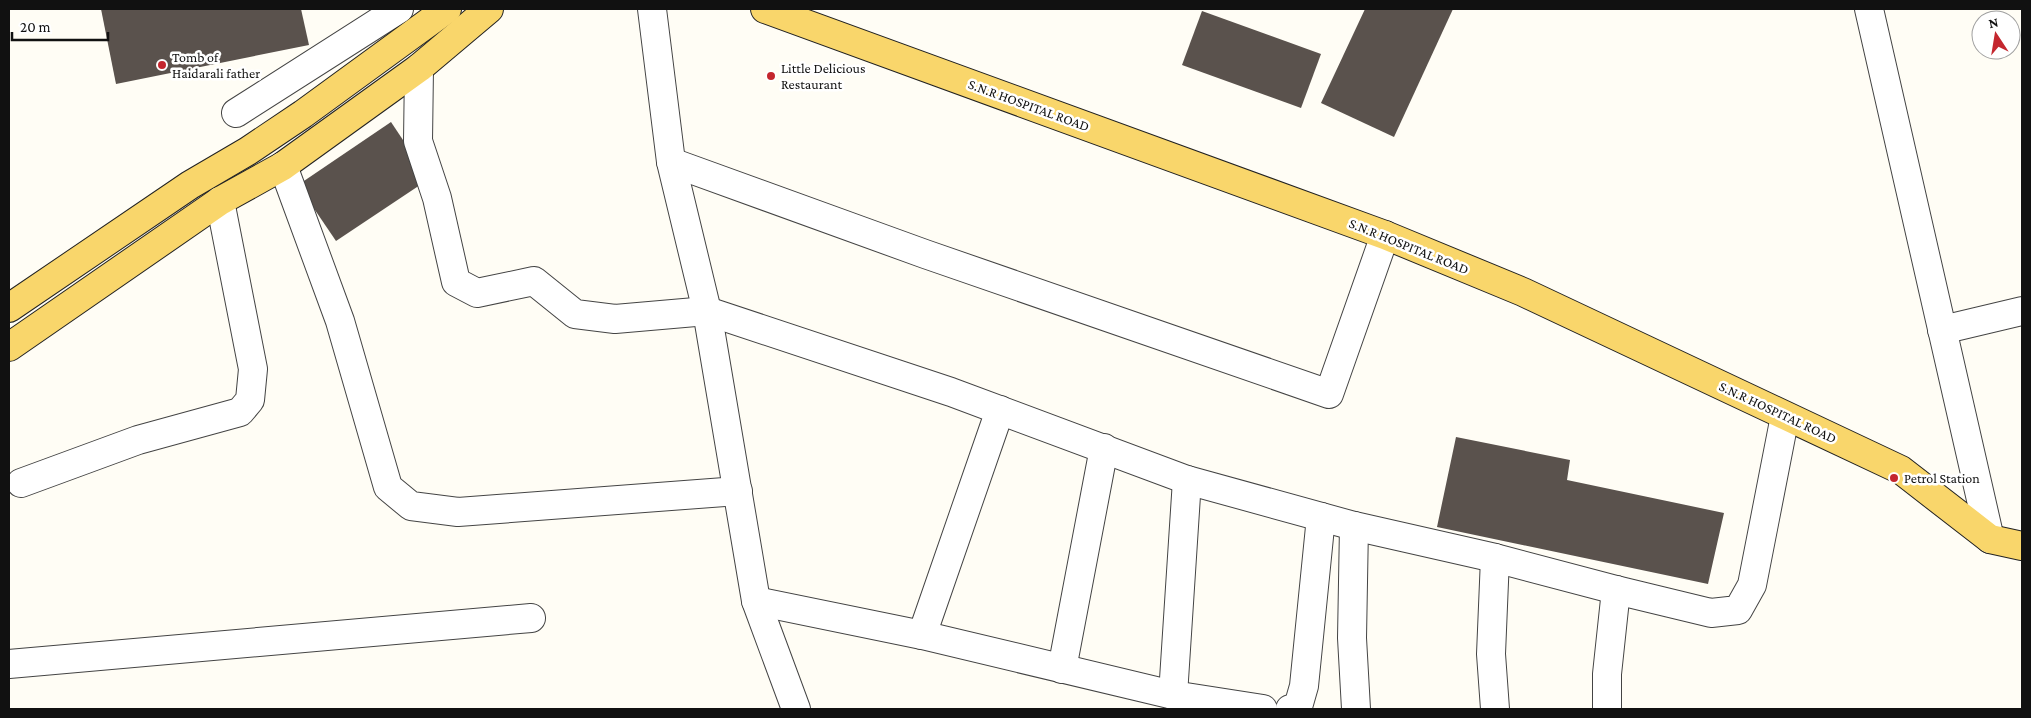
<svg xmlns="http://www.w3.org/2000/svg" width="2031" height="718" viewBox="0 0 2031 718" font-family="'Crimson Pro',serif">
	<rect width="100%" height="100%" fill="#fffdf5"/>
	<g fill="#5a524d">
		<path d="M 101,9 L 301,9 L 309,45 L 116,84 Z"/>
		<path d="M 1365,9 L 1453,9 L 1394,137 L 1321,103 Z"/>
		<path d="M 1202,11 L 1321,54 L 1301,108 L 1182,65 Z"/>
		<path d="M 391,122 L 429,179 L 336,241 L 298,185 Z"/>
		<path d="M 1456,437 L 1570,460 L 1567,480 L 1724,513 L 1708,584 L 1437,527 Z"/>
	</g>
	<g fill="none" stroke-linecap="round" stroke-linejoin="round">
		<g stroke="#444" stroke-width="30">
			<g id="minor">
				<path d="M 652,9 L 671,162 L 707,311 L 756,601 L 796,709"/>
				<path d="M 1869,9 L 1990,539"/>
				<path d="M 419,68 L 418,141 L 437,198 L 456,282 L 477,293 L 534,281 L 575,314 L 615,319 L 707,311 L 951,392 L 1187,480 L 1354,526 L 1495,558 L 1616,590 L 1711,613 L 1738,610 L 1752,585 L 1785,416"/>
				<path d="M 236,113 L 399,9"/>
				<path d="M 671,162 L 925,254 L 1329,394 L 1385,235"/>
				<path d="M 283,166 L 340,321 L 388,487 L 411,506 L 458,512 L 738,491"/>
				<path d="M 1942,330 L 2022,311"/>
				<path d="M 21,483 L 138,440 L 240,412 L 250,400 L 253,369 L 220,201"/>
				<path d="M 1354,526 L 1352,638 L 1356,709"/>
				<path d="M 756,601 L 922,635 L 1173,695 L 1263,709"/>
				<path d="M 922,635 L 1000,410"/>
				<path d="M 9,664 L 531,618"/>
				<path d="M 1062,669 L 1104,448"/>
				<path d="M 1173,695 L 1187,480"/>
				<path d="M 1290,709 L 1298,707 L 1304,686 L 1321,517"/>
				<path d="M 1495,709 L 1491,654 L 1495,558"/>
				<path d="M 1607,709 L 1607,674 L 1616,590"/>
			</g>
		</g>
		<g stroke="#222" stroke-width="30">
			<g id="major">
				<path d="M 765,9 L 1385,235 L 1523,292 L 1901,470 L 1990,539 L 2022,546"/>
				<path d="M 9,308 L 190,185 L 248,151 L 303,114 L 447,9"/>
				<path d="M 9,347 L 220,201 L 283,166 L 419,68 L 489,9"/>
			</g>
		</g>
		<use href="#minor" stroke="#fff" stroke-width="28"/>
		<use href="#major" stroke="#f9d66b" stroke-width="28"/>
	</g>
	<g fill="#c4262e" stroke="#fff" stroke-width="2">
		<circle cx="162" cy="65" r="5"/>
		<circle cx="771" cy="76" r="5"/>
		<circle cx="1894" cy="478" r="5"/>
	</g>
	<g text-anchor="middle" stroke-width="5" stroke-linejoin="round" paint-order="stroke">
		<g font-size="14" fill="#111" stroke="#fff" text-anchor="start">
			<text x="172" y="62">Tomb of<tspan x="172" dy="16">Haidarali father</tspan></text>
			<text x="781" y="73">Little Delicious<tspan x="781" dy="16">Restaurant</tspan></text>
			<text x="1904" y="483">Petrol Station</text>
		</g>
		<g font-size="14" fill="#111" stroke="#fff">
			<text transform="translate(1029 105) rotate(20)" y="5">S.N.R HOSPITAL ROAD</text>
			<text transform="translate(1409 246) rotate(22)" y="5">S.N.R HOSPITAL ROAD</text>
			<text transform="translate(1778 412) rotate(25)" y="5">S.N.R HOSPITAL ROAD</text>
		</g>
	</g>
	<rect width="2031" height="718" fill="none" stroke="#111111" stroke-width="20"/>
	<g transform="translate(1996 35) rotate(348)"><circle r="24" fill="#ffffff" stroke="#a0a0a0"/>
	<path d="M0-4L9 19L0 12L-9 19Z" fill="#c4262e"/>
	<text y="-8" font-size="14" font-weight="bold" text-anchor="middle" fill="#111111">N</text>
	</g>
	<path d="M12 32v8h96v-8" fill="none" stroke="#111111" stroke-width="2.5"/>
	<text x="20" y="32" font-size="15" fill="#111111" stroke="#ffffff" stroke-width="4" paint-order="stroke">20 m</text>
</svg>
